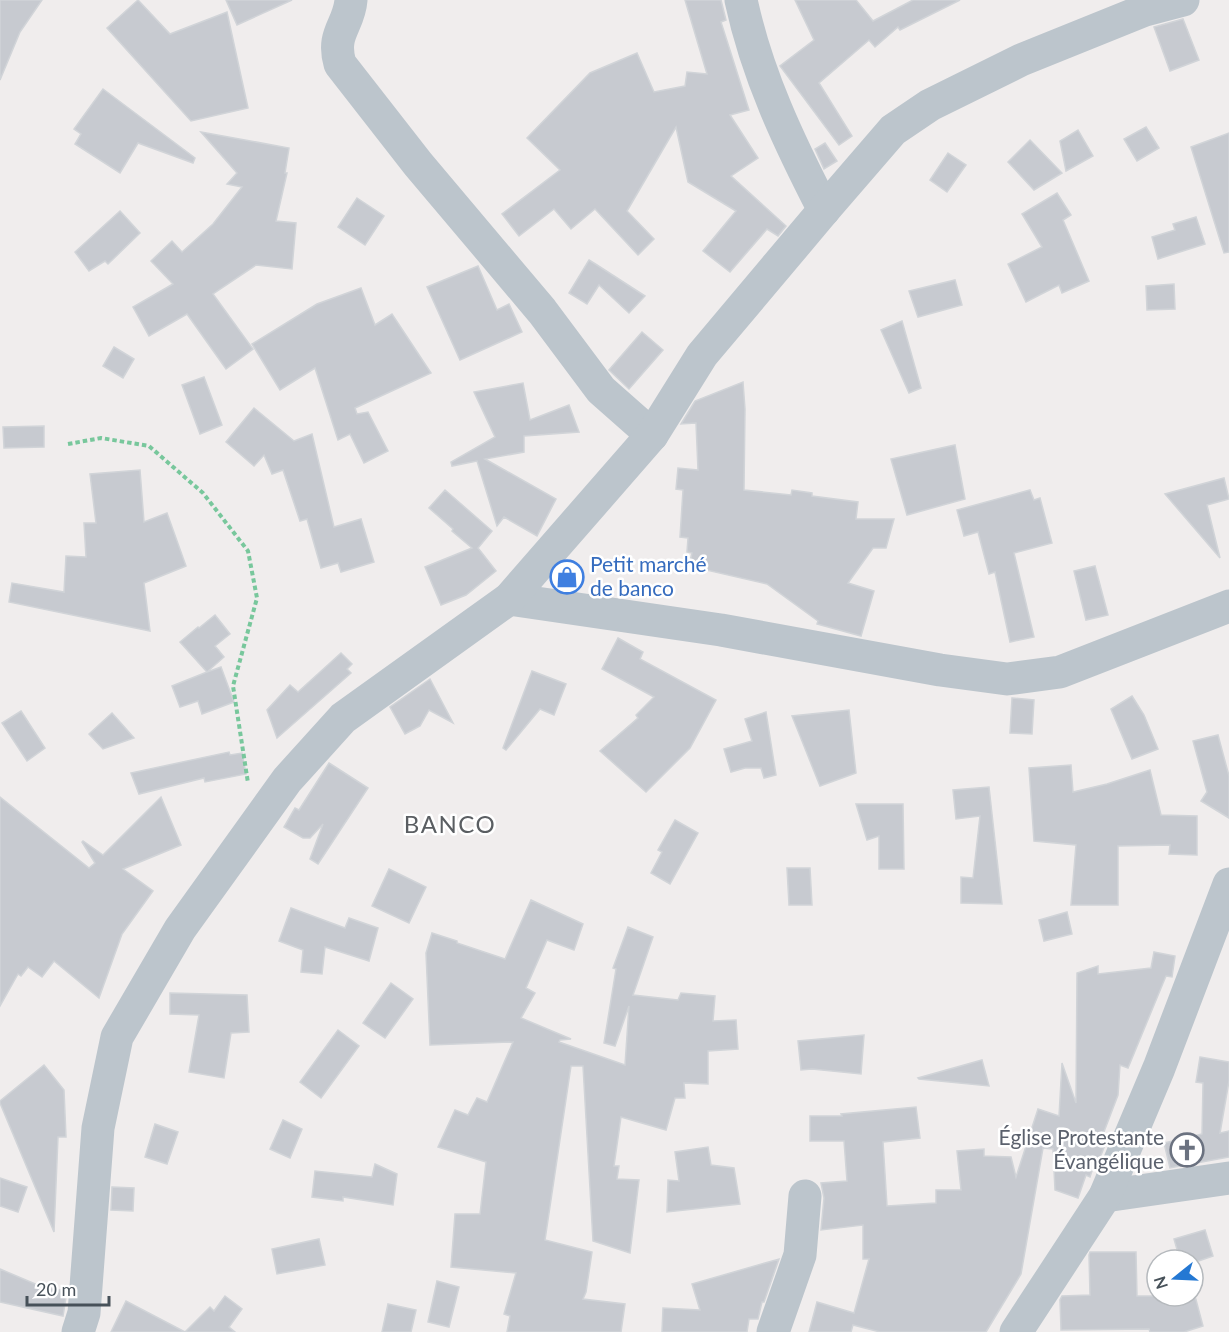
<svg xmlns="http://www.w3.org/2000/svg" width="1229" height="1332" viewBox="0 0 1229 1332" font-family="Lato,sans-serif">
	<rect width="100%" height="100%" fill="#f0eded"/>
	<g fill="#c7cad0" stroke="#d1d4d8" stroke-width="1.5">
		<path d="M 0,0 L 42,0 L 20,32 L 0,80 Z"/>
		<path d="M 138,0 L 170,34 L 227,12 L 248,108 L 191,121 L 107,28 Z"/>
		<path d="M 226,0 L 292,0 L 237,25 Z"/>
		<path d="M 685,0 L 721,0 L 726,20 L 721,22 L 749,110 L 730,115 L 758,158 L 731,176 L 786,226 L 778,236 L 767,229 L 730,272 L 703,251 L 736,211 L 688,182 L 676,127 L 627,211 L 654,239 L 638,255 L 595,209 L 571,229 L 554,209 L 519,236 L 502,214 L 560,170 L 527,138 L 590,73 L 637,53 L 654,92 L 685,86 L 687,72 L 707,74 Z"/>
		<path d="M 795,0 L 856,0 L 873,21 L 913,0 L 960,0 L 900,30 L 898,27 L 875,47 L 869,40 L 819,83 L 852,136 L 839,145 L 780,66 L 814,40 Z"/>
		<path d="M 1183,19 L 1199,60 L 1170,71 L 1154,27 Z"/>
		<path d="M 103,89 L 195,158 L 193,163 L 138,143 L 120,173 L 75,144 L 81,134 L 74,129 Z"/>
		<path d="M 1146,127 L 1159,148 L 1137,161 L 1124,139 Z"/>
		<path d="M 1078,130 L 1093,156 L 1066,171 L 1060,141 Z"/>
		<path d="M 201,132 L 289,148 L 285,173 L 287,173 L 276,221 L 296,223 L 292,269 L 256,265 L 213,294 L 253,349 L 226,369 L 187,314 L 149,336 L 133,307 L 173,284 L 151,261 L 172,241 L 182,252 L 213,224 L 242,187 L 227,184 L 237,173 Z"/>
		<path d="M 1229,133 L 1229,252 L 1224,253 L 1191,147 Z"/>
		<path d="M 1030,140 L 1062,173 L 1034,190 L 1008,162 Z"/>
		<path d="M 825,143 L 837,161 L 824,169 L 815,149 Z"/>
		<path d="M 948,153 L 966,165 L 947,192 L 930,180 Z"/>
		<path d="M 1057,193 L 1071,215 L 1063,220 L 1089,281 L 1062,293 L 1059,285 L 1026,302 L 1008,264 L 1042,247 L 1022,214 Z"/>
		<path d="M 357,198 L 384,216 L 365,245 L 338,227 Z"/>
		<path d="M 120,211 L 140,233 L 108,264 L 105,261 L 89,271 L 75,252 Z"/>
		<path d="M 1196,217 L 1205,244 L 1158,259 L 1152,237 L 1175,230 L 1173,224 Z"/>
		<path d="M 589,260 L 597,265 L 645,296 L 629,313 L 599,285 L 587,304 L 569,293 Z"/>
		<path d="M 478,266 L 497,310 L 509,304 L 522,332 L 460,360 L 427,287 Z"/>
		<path d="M 955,280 L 962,305 L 918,317 L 909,291 Z"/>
		<path d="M 1174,284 L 1175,309 L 1147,310 L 1146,286 Z"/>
		<path d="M 361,288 L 375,325 L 392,314 L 431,373 L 355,408 L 357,414 L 368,412 L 388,451 L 364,463 L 350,434 L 338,440 L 315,368 L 280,390 L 252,344 L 317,304 Z"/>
		<path d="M 902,321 L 921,388 L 909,393 L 881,330 Z"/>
		<path d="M 642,332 L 663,350 L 629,389 L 609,370 Z"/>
		<path d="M 114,347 L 134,359 L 123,378 L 103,366 Z"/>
		<path d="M 204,377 L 222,425 L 200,434 L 182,385 Z"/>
		<path d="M 743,382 L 745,409 L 744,490 L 791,495 L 792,490 L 812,493 L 812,496 L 858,502 L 856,519 L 894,519 L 886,548 L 873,548 L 848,583 L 874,591 L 861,636 L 817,624 L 818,621 L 767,584 L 689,566 L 692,553 L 687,552 L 688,538 L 680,537 L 683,490 L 676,489 L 678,468 L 698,470 L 696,423 L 681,424 L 695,401 Z"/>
		<path d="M 523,383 L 530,420 L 569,405 L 579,432 L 524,436 L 524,452 L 485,459 L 556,499 L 537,536 L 504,517 L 497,526 L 477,461 L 452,466 L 451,462 L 495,437 L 474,392 Z"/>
		<path d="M 254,408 L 294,441 L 312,434 L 334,527 L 361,519 L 374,562 L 341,572 L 338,563 L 321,568 L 307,519 L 300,521 L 283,470 L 272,474 L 264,455 L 254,466 L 226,442 Z"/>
		<path d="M 44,426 L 44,447 L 4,448 L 3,427 Z"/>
		<path d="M 955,445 L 965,499 L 907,515 L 891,459 Z"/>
		<path d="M 140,470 L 144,522 L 167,513 L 186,566 L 144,583 L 150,631 L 9,602 L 12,583 L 64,592 L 66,556 L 86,557 L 84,523 L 96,523 L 90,474 Z"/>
		<path d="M 1224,478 L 1229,499 L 1207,505 L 1220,558 L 1165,494 Z"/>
		<path d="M 445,490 L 492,531 L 478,548 L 496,571 L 466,595 L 441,605 L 425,567 L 472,548 L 452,531 L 453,529 L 429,508 Z"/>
		<path d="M 1030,490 L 1034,500 L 1040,498 L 1052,543 L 1014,553 L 1034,637 L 1010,642 L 995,572 L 989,574 L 978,532 L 964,536 L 957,510 Z"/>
		<path d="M 1095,566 L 1108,615 L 1086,620 L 1074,571 Z"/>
		<path d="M 215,615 L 230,634 L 215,646 L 224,657 L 207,672 L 221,667 L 234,702 L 202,714 L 198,701 L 180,707 L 172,686 L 207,672 L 180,642 L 198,627 L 199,628 Z"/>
		<path d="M 618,638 L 643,652 L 640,659 L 716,700 L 690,748 L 646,792 L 600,751 L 638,718 L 636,715 L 654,697 L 602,669 Z"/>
		<path d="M 341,653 L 352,664 L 347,669 L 351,673 L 277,738 L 267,710 L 290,685 L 298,692 Z"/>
		<path d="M 532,671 L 566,684 L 554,715 L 540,709 L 506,750 L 503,748 Z"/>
		<path d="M 430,679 L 453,723 L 429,710 L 420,726 L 405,734 L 390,707 Z"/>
		<path d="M 1132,696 L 1144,715 L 1158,749 L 1132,759 L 1111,709 Z"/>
		<path d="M 1012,698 L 1034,700 L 1032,734 L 1010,733 Z"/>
		<path d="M 849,710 L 856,773 L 820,786 L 792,716 Z"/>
		<path d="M 21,711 L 45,748 L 27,761 L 2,723 Z"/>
		<path d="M 766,712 L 776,775 L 764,778 L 761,768 L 745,768 L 731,772 L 724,749 L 752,741 L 745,719 Z"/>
		<path d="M 112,713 L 134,738 L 103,749 L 89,734 Z"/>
		<path d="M 1218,735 L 1229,776 L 1229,818 L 1201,801 L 1207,792 L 1193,741 Z"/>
		<path d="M 229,752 L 230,755 L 242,753 L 246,774 L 205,782 L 204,778 L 139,794 L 131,773 Z"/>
		<path d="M 329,763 L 368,788 L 318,864 L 310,859 L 323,824 L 310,838 L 303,838 L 284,827 L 295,808 L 299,810 Z"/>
		<path d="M 1071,765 L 1073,792 L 1107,784 L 1150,770 L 1161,815 L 1197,816 L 1197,855 L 1169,854 L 1170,845 L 1118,846 L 1118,905 L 1071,905 L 1076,845 L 1034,841 L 1029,768 Z"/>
		<path d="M 989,787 L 1002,904 L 961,903 L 961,877 L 973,878 L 980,816 L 956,819 L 953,790 Z"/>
		<path d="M 0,797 L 89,868 L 95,863 L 82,842 L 83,841 L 103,855 L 161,797 L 181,845 L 123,869 L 153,891 L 122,934 L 99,998 L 54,961 L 42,977 L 28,967 L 21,976 L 18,974 L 0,1006 Z"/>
		<path d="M 856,804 L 903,804 L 904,869 L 879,869 L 879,836 L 867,840 Z"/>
		<path d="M 675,820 L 698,833 L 670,884 L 651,873 L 662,852 L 658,850 Z"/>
		<path d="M 787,868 L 810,868 L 812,905 L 789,905 Z"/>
		<path d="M 389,869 L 426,887 L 409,923 L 372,906 Z"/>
		<path d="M 531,900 L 583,924 L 574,950 L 547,940 L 526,988 L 535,993 L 521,1018 L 571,1039 L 560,1040 L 559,1042 L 625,1065 L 629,1006 L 615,1046 L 604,1043 L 616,969 L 613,968 L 628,927 L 653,937 L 633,995 L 678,1000 L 681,993 L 715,996 L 713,1021 L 736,1020 L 738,1049 L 708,1051 L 708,1084 L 684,1083 L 685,1098 L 675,1098 L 666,1130 L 621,1117 L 614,1166 L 619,1166 L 617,1179 L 639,1180 L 630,1253 L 593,1241 L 583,1066 L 571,1066 L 545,1240 L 592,1252 L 586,1292 L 583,1299 L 625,1304 L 621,1332 L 507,1332 L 510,1316 L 504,1314 L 516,1273 L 451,1267 L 455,1214 L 480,1214 L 486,1162 L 438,1147 L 455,1110 L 468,1115 L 477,1098 L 487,1102 L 513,1042 L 430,1045 L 426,953 L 432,933 L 457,941 L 457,943 L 505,959 Z"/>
		<path d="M 291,908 L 345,928 L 349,918 L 378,928 L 369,961 L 325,947 L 322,974 L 301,972 L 303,950 L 279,941 Z"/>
		<path d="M 1067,912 L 1072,934 L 1044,941 L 1039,920 Z"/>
		<path d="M 1154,952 L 1175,956 L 1172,977 L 1166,976 L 1128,1068 L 1120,1065 L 1118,1095 L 1102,1137 L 1107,1140 L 1099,1160 L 1096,1159 L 1090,1177 L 1086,1175 L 1078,1198 L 1055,1190 L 1053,1149 L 1043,1148 L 1021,1274 L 986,1332 L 880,1332 L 853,1325 L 851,1332 L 809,1332 L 817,1302 L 854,1313 L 869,1259 L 863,1259 L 863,1225 L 821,1230 L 824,1198 L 821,1183 L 847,1181 L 844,1141 L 810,1141 L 810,1116 L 842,1116 L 841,1114 L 916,1107 L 920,1138 L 883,1142 L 887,1206 L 936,1203 L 936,1190 L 961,1190 L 957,1151 L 984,1149 L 984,1156 L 1011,1157 L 1016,1177 L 1038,1109 L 1059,1116 L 1062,1063 L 1076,1103 L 1077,973 L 1098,966 L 1098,974 L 1151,968 Z"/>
		<path d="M 391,983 L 413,999 L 385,1038 L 363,1023 Z"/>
		<path d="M 170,993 L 247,995 L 249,1032 L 231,1033 L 224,1078 L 189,1072 L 199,1015 L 170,1014 Z"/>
		<path d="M 338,1030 L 359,1046 L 321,1098 L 300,1082 Z"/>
		<path d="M 864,1035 L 861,1074 L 812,1069 L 801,1070 L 798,1041 Z"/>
		<path d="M 1200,1057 L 1229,1062 L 1229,1081 L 1220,1133 L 1229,1131 L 1229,1157 L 1170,1168 L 1164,1143 L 1202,1134 L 1203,1083 L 1196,1082 Z"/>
		<path d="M 982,1060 L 989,1086 L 919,1079 L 918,1078 Z"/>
		<path d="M 44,1065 L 64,1090 L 66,1137 L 58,1137 L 54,1232 L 0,1103 L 0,1101 Z"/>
		<path d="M 283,1120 L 302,1129 L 290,1158 L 270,1149 Z"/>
		<path d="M 155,1124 L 178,1132 L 167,1164 L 145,1157 Z"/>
		<path d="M 708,1147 L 711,1165 L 734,1168 L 740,1204 L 667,1212 L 668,1180 L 679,1181 L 675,1152 Z"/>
		<path d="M 375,1164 L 397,1174 L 393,1205 L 343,1197 L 343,1201 L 312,1197 L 315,1171 L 372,1177 Z"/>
		<path d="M 0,1178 L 27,1187 L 18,1212 L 0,1206 Z"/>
		<path d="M 112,1187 L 134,1188 L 133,1211 L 111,1210 Z"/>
		<path d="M 1205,1230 L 1213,1256 L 1193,1263 L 1193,1260 L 1180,1260 L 1174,1239 Z"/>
		<path d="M 319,1239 L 325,1265 L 277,1274 L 272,1249 Z"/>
		<path d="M 1090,1252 L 1136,1252 L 1137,1296 L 1195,1296 L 1203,1326 L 1184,1332 L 1150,1332 L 1149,1329 L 1061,1330 L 1060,1300 L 1062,1296 L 1090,1295 L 1089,1255 Z"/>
		<path d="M 779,1259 L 764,1302 L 762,1302 L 758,1319 L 749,1319 L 747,1332 L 662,1332 L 663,1308 L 700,1310 L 692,1284 Z"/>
		<path d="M 0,1269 L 40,1286 L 67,1291 L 63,1316 L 0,1302 Z"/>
		<path d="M 437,1281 L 459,1287 L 449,1327 L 428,1322 Z"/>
		<path d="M 225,1296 L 242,1309 L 229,1327 L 235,1332 L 111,1332 L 126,1301 L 185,1332 L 210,1307 L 214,1311 Z"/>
		<path d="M 388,1304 L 416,1310 L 411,1332 L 382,1332 Z"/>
	</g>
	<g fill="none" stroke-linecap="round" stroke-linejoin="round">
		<path stroke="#78c79c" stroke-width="4" stroke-dasharray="4.5 3" stroke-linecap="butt" d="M 68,444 L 101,438 L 149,446 L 203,493 L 248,551 L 257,598 L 233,686 L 248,783"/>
		<g stroke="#bcc5cc" stroke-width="33">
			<path d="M 351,0 C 349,26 331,33 340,64 L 418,164 L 542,311 L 601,390 L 652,435"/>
			<path d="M 741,0 C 757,75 789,142 824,210"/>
			<path d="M 509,599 L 721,630 L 940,670 L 1007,679 L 1060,672 L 1229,606"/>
			<path d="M 1105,1196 L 1229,1178"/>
			<path d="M 78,1332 L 84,1313 L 98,1128 L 117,1037 L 180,929 L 287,780 L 343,718 L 509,599 L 652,435 L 702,355 L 824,210 L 893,130 L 930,105 L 1021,60 L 1145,10 L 1183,0"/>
			<path d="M 773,1332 L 800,1255 L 805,1196"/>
			<path d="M 1016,1332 L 1105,1196 L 1159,1068 L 1229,884"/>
		</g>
	</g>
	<defs>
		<g id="shop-ring" transform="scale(1.725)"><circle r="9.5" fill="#fff" stroke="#3f7fe0" stroke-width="1.5"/><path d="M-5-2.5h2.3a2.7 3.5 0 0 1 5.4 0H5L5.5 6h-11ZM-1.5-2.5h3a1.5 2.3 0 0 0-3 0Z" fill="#3f7fe0"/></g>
		<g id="church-ring" transform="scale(1.725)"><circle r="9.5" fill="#fff" stroke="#6b7280" stroke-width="1.5"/><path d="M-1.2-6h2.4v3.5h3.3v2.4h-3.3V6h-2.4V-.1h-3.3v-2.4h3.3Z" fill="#6b7280"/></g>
	</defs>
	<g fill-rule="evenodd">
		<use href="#shop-ring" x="567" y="577"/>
		<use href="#church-ring" x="1187" y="1150"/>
	</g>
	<g text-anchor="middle" stroke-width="5" stroke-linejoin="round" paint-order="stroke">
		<g font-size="21" fill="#366cbe" stroke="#fff" text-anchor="start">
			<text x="590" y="572">Petit marché<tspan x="590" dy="24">de banco</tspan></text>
		</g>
		<g font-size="21" fill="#5b616d" stroke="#fff" text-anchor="end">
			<text x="1164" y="1145">Église Protestante<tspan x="1164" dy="24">Évangélique</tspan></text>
		</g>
		<g font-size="24" letter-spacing="1.5" fill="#5a5e62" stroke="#fff">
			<text x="450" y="833">BANCO</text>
		</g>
	</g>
	<g transform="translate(1175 1278) rotate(252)"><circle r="28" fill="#ffffff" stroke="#b5b9bd" stroke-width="1.5"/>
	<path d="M0-4.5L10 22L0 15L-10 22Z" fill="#2478d3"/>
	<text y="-9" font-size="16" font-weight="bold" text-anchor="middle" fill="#475159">N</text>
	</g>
	<path d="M27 1296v9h82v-9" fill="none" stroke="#475159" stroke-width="3"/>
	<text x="36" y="1296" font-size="18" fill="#475159" stroke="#ffffff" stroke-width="4.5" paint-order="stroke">20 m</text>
</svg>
